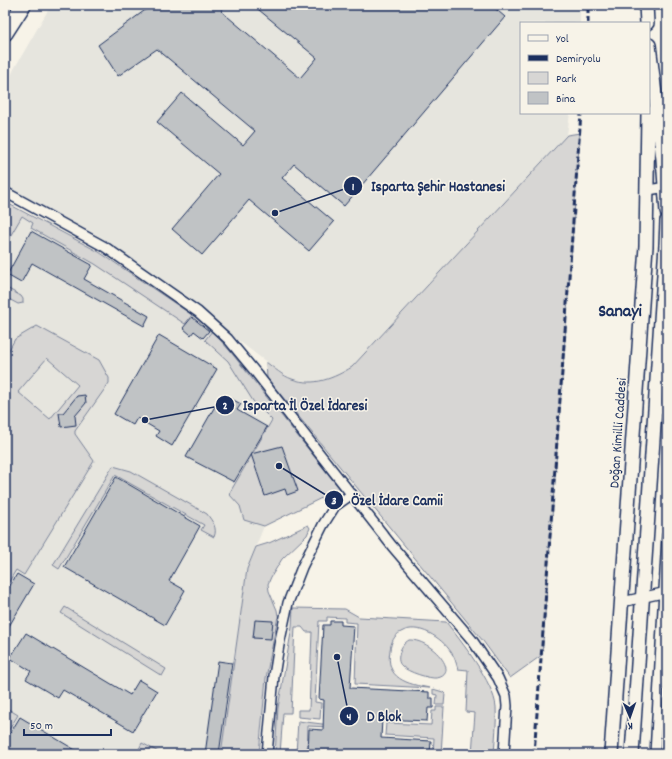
<svg xmlns="http://www.w3.org/2000/svg" width="672" height="759" viewBox="0 0 672 759" font-family="Dekko,sans-serif">
	<rect width="100%" height="100%" fill="#f7f3e8"/>
	<filter id="ink" filterUnits="userSpaceOnUse"><feTurbulence type="fractalNoise" baseFrequency=".025" numOctaves="2"/><feDisplacementMap in="SourceGraphic" scale="8" xChannelSelector="R" yChannelSelector="G"/><feConvolveMatrix kernelMatrix="1 2 1 2 8 2 1 2 1" color-interpolation-filters="sRGB"/></filter>
	<g filter="url(#ink)">
		<g fill="#e6e5de">
			<path d="M 51,5 L 580,5 L 580,23 L 521,23 L 521,113 L 570,113 L 567,135 L 352,367 L 333,378 L 311,382 L 292,379 L 277,370 L 106,240 L 5,186 L 5,88 L 14,69 Z"/>
			<path d="M 663,5 L 667,5 L 667,96 L 664,74 Z"/>
			<path d="M 5,202 L 99,252 L 192,315 L 212,331 L 230,351 L 340,489 L 264,526 L 247,569 L 221,754 L 5,754 Z"/>
			<path d="M 667,457 L 667,754 L 651,754 Z"/>
		</g>
		<g fill="#d7d6d4" stroke="#798299" fill-rule="evenodd">
			<path d="M 580,133 L 542,655 L 510,678 L 483,641 L 267,378 L 266,362 C 274,368 283,376 292,379 C 314,387 334,378 352,367 L 567,135 Z"/>
			<path d="M 5,202 L 99,252 L 192,315 L 185,324 L 95,264 L 31,228 L 33,223 L 22,216 L 5,245 L 5,218 L 8,213 L 5,211 Z"/>
			<path d="M 5,287 L 21,296 L 23,299 L 23,303 L 18,304 L 5,297 Z"/>
			<path d="M 37,326 L 99,360 L 109,378 L 109,383 L 75,431 L 75,434 L 94,461 L 24,575 L 16,570 L 5,588 L 5,357 L 15,339 ZM 47,358 L 78,385 L 50,419 L 18,392 Z"/>
			<path d="M 212,331 L 230,351 L 340,489 L 264,526 L 244,520 L 240,506 L 229,494 L 272,420 L 253,401 L 228,361 L 205,340 Z"/>
			<path d="M 113,466 L 131,471 L 207,514 C 212,521 218,528 214,537 L 201,530 L 204,525 L 115,475 L 59,569 L 53,565 Z"/>
			<path d="M 308,525 L 310,528 L 307,535 L 282,559 L 271,577 L 268,584 L 269,591 L 277,610 L 278,616 L 266,678 L 259,754 L 221,754 L 247,569 L 256,547 L 269,543 Z"/>
			<path d="M 65,607 L 166,669 L 162,676 L 61,613 Z"/>
			<path d="M 293,608 L 345,609 L 359,617 L 446,622 C 461,641 494,683 496,707 C 497,722 495,739 494,754 L 472,754 L 475,713 L 466,712 L 468,670 L 458,669 C 456,663 455,657 451,652 C 442,638 418,622 401,632 C 394,635 391,643 390,650 C 385,679 407,684 430,688 L 355,684 L 357,623 L 345,622 L 345,618 L 327,617 L 327,621 L 319,621 L 315,702 L 321,703 L 320,719 L 298,717 L 298,710 L 309,710 L 312,632 L 306,632 L 302,627 L 295,627 L 291,713 L 283,713 L 280,754 L 275,754 L 278,708 L 292,627 Z"/>
			<path d="M 409,640 C 432,639 461,674 437,678 C 430,679 407,672 402,666 C 398,663 398,657 400,652 C 401,647 404,643 409,640 Z"/>
			<path d="M 433,689 L 443,692 L 445,694 L 444,705 L 436,705 L 437,695 L 433,694 Z"/>
			<path d="M 5,707 L 18,715 L 5,736 Z"/>
			<path d="M 436,707 L 444,707 L 441,754 L 433,754 L 434,738 L 385,735 L 386,723 L 431,725 L 432,711 L 436,711 Z"/>
			<path d="M 298,721 L 330,725 L 330,727 L 308,726 L 307,754 L 296,754 Z"/>
			<path d="M 142,743 L 162,754 L 147,754 L 139,749 Z"/>
		</g>
		<g fill="#c0c3c5" stroke="#1b2f5e">
			<path d="M 152,5 L 226,5 L 221,11 L 300,78 L 317,58 L 253,5 L 491,5 L 505,17 L 344,206 L 294,164 L 282,178 L 334,222 L 309,251 L 249,200 L 202,255 L 172,229 L 219,174 L 157,122 L 182,93 L 243,145 L 255,131 L 157,49 L 118,76 L 98,45 Z"/>
			<path d="M 31,231 L 92,265 L 84,279 L 149,316 L 144,326 L 32,263 L 21,283 L 7,275 Z"/>
			<path d="M 192,317 L 209,331 L 203,338 L 194,331 L 191,335 L 183,328 Z"/>
			<path d="M 159,335 L 217,369 L 172,446 L 156,436 L 159,431 L 137,418 L 133,425 L 114,414 Z"/>
			<path d="M 222,394 L 241,404 L 237,410 L 267,427 L 234,482 L 186,457 Z"/>
			<path d="M 85,395 L 86,403 L 75,416 L 76,425 L 61,427 L 59,413 L 63,413 L 77,396 Z"/>
			<path d="M 282,446 L 298,491 L 287,495 L 285,489 L 265,496 L 251,454 Z"/>
			<path d="M 116,477 L 200,526 L 169,581 L 185,590 L 165,625 L 64,567 Z"/>
			<path d="M 17,574 L 34,584 L 5,633 L 5,594 Z"/>
			<path d="M 255,620 L 273,621 L 271,639 L 253,638 Z"/>
			<path d="M 330,621 L 341,621 L 341,625 L 354,626 L 350,688 L 429,692 L 429,698 L 433,698 L 433,708 L 428,708 L 427,721 L 382,719 L 381,738 L 431,741 L 430,754 L 308,754 L 309,729 L 323,730 L 324,700 L 319,699 L 323,625 L 330,625 Z"/>
			<path d="M 26,633 L 130,695 L 139,680 L 157,691 L 133,731 L 63,690 L 58,698 L 26,679 L 31,671 L 10,658 Z"/>
			<path d="M 218,661 L 232,663 L 219,754 L 205,754 Z"/>
			<path d="M 20,717 L 82,754 L 5,754 L 5,742 Z"/>
		</g>
		<g fill="none" stroke-linecap="round" stroke-linejoin="round">
			<g stroke="#1b2f5e" stroke-width="12">
				<g id="street">
					<path d="M 648,190 L 667,187"/>
					<path d="M 5,192 L 105,247 L 198,312 L 228,339 L 257,374 L 392,546 L 472,640 L 498,678 L 506,696 L 507,706 L 504,754"/>
					<path d="M 655,410 L 667,407"/>
					<path d="M 622,602 L 667,592"/>
					<path d="M 267,754 L 274,676 L 279,645 L 288,603 L 302,567 L 323,525 L 335,506 L 352,494"/>
					<path d="M 655,754 L 667,536"/>
				</g>
			</g>
			<g stroke="#1b2f5e" stroke-width="16">
				<g id="secondary">
					<path d="M 646,5 L 647,23"/>
					<path d="M 649,45 L 663,159 L 667,212"/>
					<path d="M 611,754 L 646,246 L 648,113"/>
					<path d="M 632,754 L 666,245 L 667,221"/>
				</g>
			</g>
			<g stroke="#1b2f5e" stroke-width="18">
				<path id="primary" d="M 5,33 L 23,5"/>
			</g>
			<use href="#street" stroke="#f7f3e8" stroke-width="9"/>
			<use href="#secondary" stroke="#f7f3e8" stroke-width="13"/>
			<use href="#primary" stroke="#f7f3e8" stroke-width="15"/>
			<g stroke="#1b2f5e" stroke-width="3" stroke-dasharray="6 3" stroke-linecap="butt">
				<path d="M 588,23 L 588,5"/>
				<path d="M 534,754 L 581,113"/>
			</g>
		</g>
	</g>
	<g text-anchor="middle" stroke-width="3" stroke-linejoin="round" paint-order="stroke">
		<g font-size="14" fill="#1b2f5e" stroke="#f7f3e8">
			<text transform="translate(617 433) rotate(-86)" y="5">Doğan Kimilli Caddesi</text>
		</g>
		<g font-size="18" font-weight="bold" fill="#1b2f5e" stroke="#f7f3e8">
			<text x="620" y="316">Sanayi</text>
		</g>
	</g>
	<path fill="none" stroke="#1b2f5e" stroke-width="1.5" d="M275 213L353 186M145 420L225 405M279 466L334 500M337 657L349 716"/>
	<g fill="#1b2f5e" stroke="#f7f3e8" stroke-width="1.5">
		<circle cx="275" cy="213" r="4"/>
		<circle cx="145" cy="420" r="4"/>
		<circle cx="279" cy="466" r="4"/>
		<circle cx="337" cy="657" r="4"/>
		<circle cx="353" cy="186" r="10"/>
		<circle cx="225" cy="405" r="10"/>
		<circle cx="334" cy="500" r="10"/>
		<circle cx="349" cy="716" r="10"/>
	</g>
	<g font-size="12" text-anchor="middle" font-weight="bold" fill="#fff">
		<text x="353" y="190">1</text>
		<text x="225" y="409">2</text>
		<text x="334" y="504">3</text>
		<text x="349" y="720">4</text>
	</g>
	<g font-size="15" text-anchor="middle" font-weight="bold" fill="#1b2f5e" stroke="#f7f3e8" stroke-width="3" stroke-linejoin="round" paint-order="stroke">
		<text x="438" y="191">Isparta Şehir Hastanesi</text>
		<text x="305" y="410">Isparta İl Özel İdaresi</text>
		<text x="397" y="505">Özel İdare Camii</text>
		<text x="384" y="721">D Blok</text>
	</g>
	<rect width="672" height="759" fill="none" stroke="#f7f3e8" stroke-width="20"/>
	<rect x="10" y="10" width="652" height="739" fill="none" stroke="#1b2f5e" stroke-width="1.5" filter="url(#ink)"/>
	<rect x="520" y="22" width="130" height="92" fill="#f7f3e8" stroke="#9fa5b1"/>
	<rect x="528" y="35" width="20" height="6" fill="#f7f3e8" stroke="#9fa5b1"/>
	<text x="556" y="42" font-size="12" fill="#1b2f5e">Yol</text>
	<rect x="528" y="55" width="20" height="6" fill="#1b2f5e" stroke="#9fa5b1"/>
	<text x="556" y="62" font-size="12" fill="#1b2f5e">Demiryolu</text>
	<rect x="528" y="72" width="20" height="12" fill="#d7d6d4" stroke="#9fa5b1"/>
	<text x="556" y="82" font-size="12" fill="#1b2f5e">Park</text>
	<rect x="528" y="92" width="20" height="12" fill="#c0c3c5" stroke="#9fa5b1"/>
	<text x="556" y="102" font-size="12" fill="#1b2f5e">Bina</text>
	<g transform="translate(630 717) rotate(178)" stroke="#f7f3e8" stroke-width="3" paint-order="stroke">
	<path d="M0-3L7 15L0 10L-7 15Z" fill="#1b2f5e"/>
	<text y="-6" font-size="11" font-weight="bold" text-anchor="middle" fill="#1b2f5e">K</text>
	</g>
	<path d="M24 729v6h87v-6" fill="none" stroke="#1b2f5e" stroke-width="2"/>
	<text x="30" y="729" font-size="12" fill="#1b2f5e" stroke="#f7f3e8" stroke-width="3" paint-order="stroke">50 m</text>
</svg>
